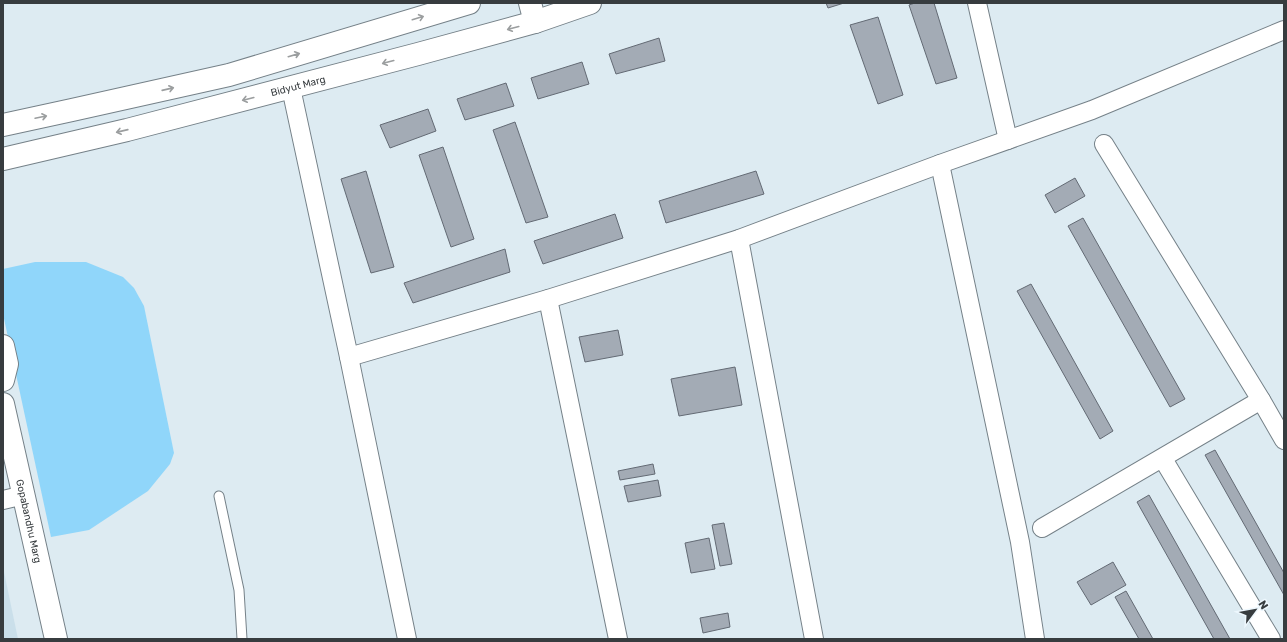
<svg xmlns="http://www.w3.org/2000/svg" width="1287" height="642" viewBox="0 0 1287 642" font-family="Rubik,sans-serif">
	<rect width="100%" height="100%" fill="#ddebf2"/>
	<path fill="#cadfea" d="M 3,567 L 18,639 L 3,639 Z"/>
	<path fill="#90d6fa" d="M 35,262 L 86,262 L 123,277 L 134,288 L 144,306 L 174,453 L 170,464 L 148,491 L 89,530 L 51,537 L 3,314 L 3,269 Z"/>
	<g fill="#a3abb5" stroke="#636a74">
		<path d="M 826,3 L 844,3 L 828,8 Z"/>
		<path d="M 915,3 L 934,3 L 957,78 L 936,84 L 909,5 Z"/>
		<path d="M 878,17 L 903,95 L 878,104 L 850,25 Z"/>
		<path d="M 659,38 L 665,61 L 616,74 L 609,54 Z"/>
		<path d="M 582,62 L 589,84 L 538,99 L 531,78 Z"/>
		<path d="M 506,83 L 514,106 L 465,120 L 457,99 Z"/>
		<path d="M 428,109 L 436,131 L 390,148 L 380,125 Z"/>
		<path d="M 515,122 L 548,217 L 526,223 L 493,130 Z"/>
		<path d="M 443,147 L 474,239 L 451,247 L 419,155 Z"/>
		<path d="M 366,171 L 394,267 L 371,273 L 341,179 Z"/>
		<path d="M 756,171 L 764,194 L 666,223 L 659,201 Z"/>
		<path d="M 1075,178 L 1085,196 L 1055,213 L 1045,195 Z"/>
		<path d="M 615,214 L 623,238 L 543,264 L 534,241 Z"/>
		<path d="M 1083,218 L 1185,399 L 1170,407 L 1068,226 Z"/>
		<path d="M 505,249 L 510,272 L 413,303 L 404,283 Z"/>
		<path d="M 1031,284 L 1113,431 L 1100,439 L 1017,291 Z"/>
		<path d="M 618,330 L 623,355 L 585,362 L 579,337 Z"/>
		<path d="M 735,367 L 742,405 L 679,416 L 671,379 Z"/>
		<path d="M 1215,450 L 1284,573 L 1284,595 L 1205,455 Z"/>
		<path d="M 653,464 L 655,474 L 620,480 L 618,471 Z"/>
		<path d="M 658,480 L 661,496 L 628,502 L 624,486 Z"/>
		<path d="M 1149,495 L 1230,639 L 1214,639 L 1137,502 Z"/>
		<path d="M 724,523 L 732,564 L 720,566 L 712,525 Z"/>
		<path d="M 709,538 L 715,569 L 691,573 L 685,543 Z"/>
		<path d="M 1113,562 L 1126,585 L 1091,605 L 1077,582 Z"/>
		<path d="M 1126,591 L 1153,639 L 1139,639 L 1115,597 Z"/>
		<path d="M 728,613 L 730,627 L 703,633 L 700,618 Z"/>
	</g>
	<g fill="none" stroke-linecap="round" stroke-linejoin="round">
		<g stroke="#758188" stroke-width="11">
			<path id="service" d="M 219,496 L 239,590 L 242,639"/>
		</g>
		<g stroke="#758188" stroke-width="20">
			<g id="minor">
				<path d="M 977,3 L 1008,140"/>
				<path d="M 291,88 L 349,357 L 407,639"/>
				<path d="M 1104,144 L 1261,400 L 1284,440"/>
				<path d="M 940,164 L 1020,542 L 1035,639"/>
				<path d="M 739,239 L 814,639"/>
				<path d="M 548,299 L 618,639"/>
				<path d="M 349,357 L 548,299 L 739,239 L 940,164 L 1092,110 L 1284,30"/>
				<path d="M 1163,459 L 1271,639"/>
				<path d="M 3,500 L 24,495"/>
				<path d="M 1042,528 L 1261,400"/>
			</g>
		</g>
		<g stroke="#758188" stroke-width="24">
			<g id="secondary">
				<path d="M 3,346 L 7,364 L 3,380"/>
				<path id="s1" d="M 3,404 L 56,639"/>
			</g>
		</g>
		<g stroke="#758188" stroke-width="24">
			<g id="primary">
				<path d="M 530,3 L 535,22"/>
				<path d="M 3,125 L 72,110 L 229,75 L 469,3"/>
				<path id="s2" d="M 3,159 L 127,130 L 418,54 L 535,22 L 590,3"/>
			</g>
		</g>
		<use href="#service" stroke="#fff" stroke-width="9"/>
		<use href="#minor" stroke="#fff" stroke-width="18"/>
		<use href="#secondary" stroke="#fff" stroke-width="22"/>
		<use href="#primary" stroke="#fff" stroke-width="22"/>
	</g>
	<defs><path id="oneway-shaft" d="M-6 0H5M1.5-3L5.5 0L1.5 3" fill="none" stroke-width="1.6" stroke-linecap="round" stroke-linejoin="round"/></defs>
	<g stroke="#9b9e9f">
		<use href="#oneway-shaft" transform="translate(418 18) rotate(-17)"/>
		<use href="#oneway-shaft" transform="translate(513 28) rotate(165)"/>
		<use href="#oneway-shaft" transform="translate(294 55) rotate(-16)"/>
		<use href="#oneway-shaft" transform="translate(388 62) rotate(165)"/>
		<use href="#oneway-shaft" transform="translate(168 89) rotate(-13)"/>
		<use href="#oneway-shaft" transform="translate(248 99) rotate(166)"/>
		<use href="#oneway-shaft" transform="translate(41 117) rotate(-12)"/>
		<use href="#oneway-shaft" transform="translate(122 131) rotate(167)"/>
	</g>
	<g text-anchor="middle" stroke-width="4" stroke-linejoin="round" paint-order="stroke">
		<g font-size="10" fill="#373c3f" stroke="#edf7fd">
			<text dy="4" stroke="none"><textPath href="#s2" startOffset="304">Bidyut Marg</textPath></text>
			<text dy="4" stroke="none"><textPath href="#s1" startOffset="120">Gopabandhu Marg</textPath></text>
		</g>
	</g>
	<rect width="1287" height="642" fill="none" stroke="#373c3f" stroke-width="8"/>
	<g transform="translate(1255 610) rotate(58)" stroke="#edf7fd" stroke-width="3" paint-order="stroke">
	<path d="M0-3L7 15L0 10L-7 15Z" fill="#373c3f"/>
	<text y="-6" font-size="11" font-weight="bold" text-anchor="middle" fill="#373c3f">N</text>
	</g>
</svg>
